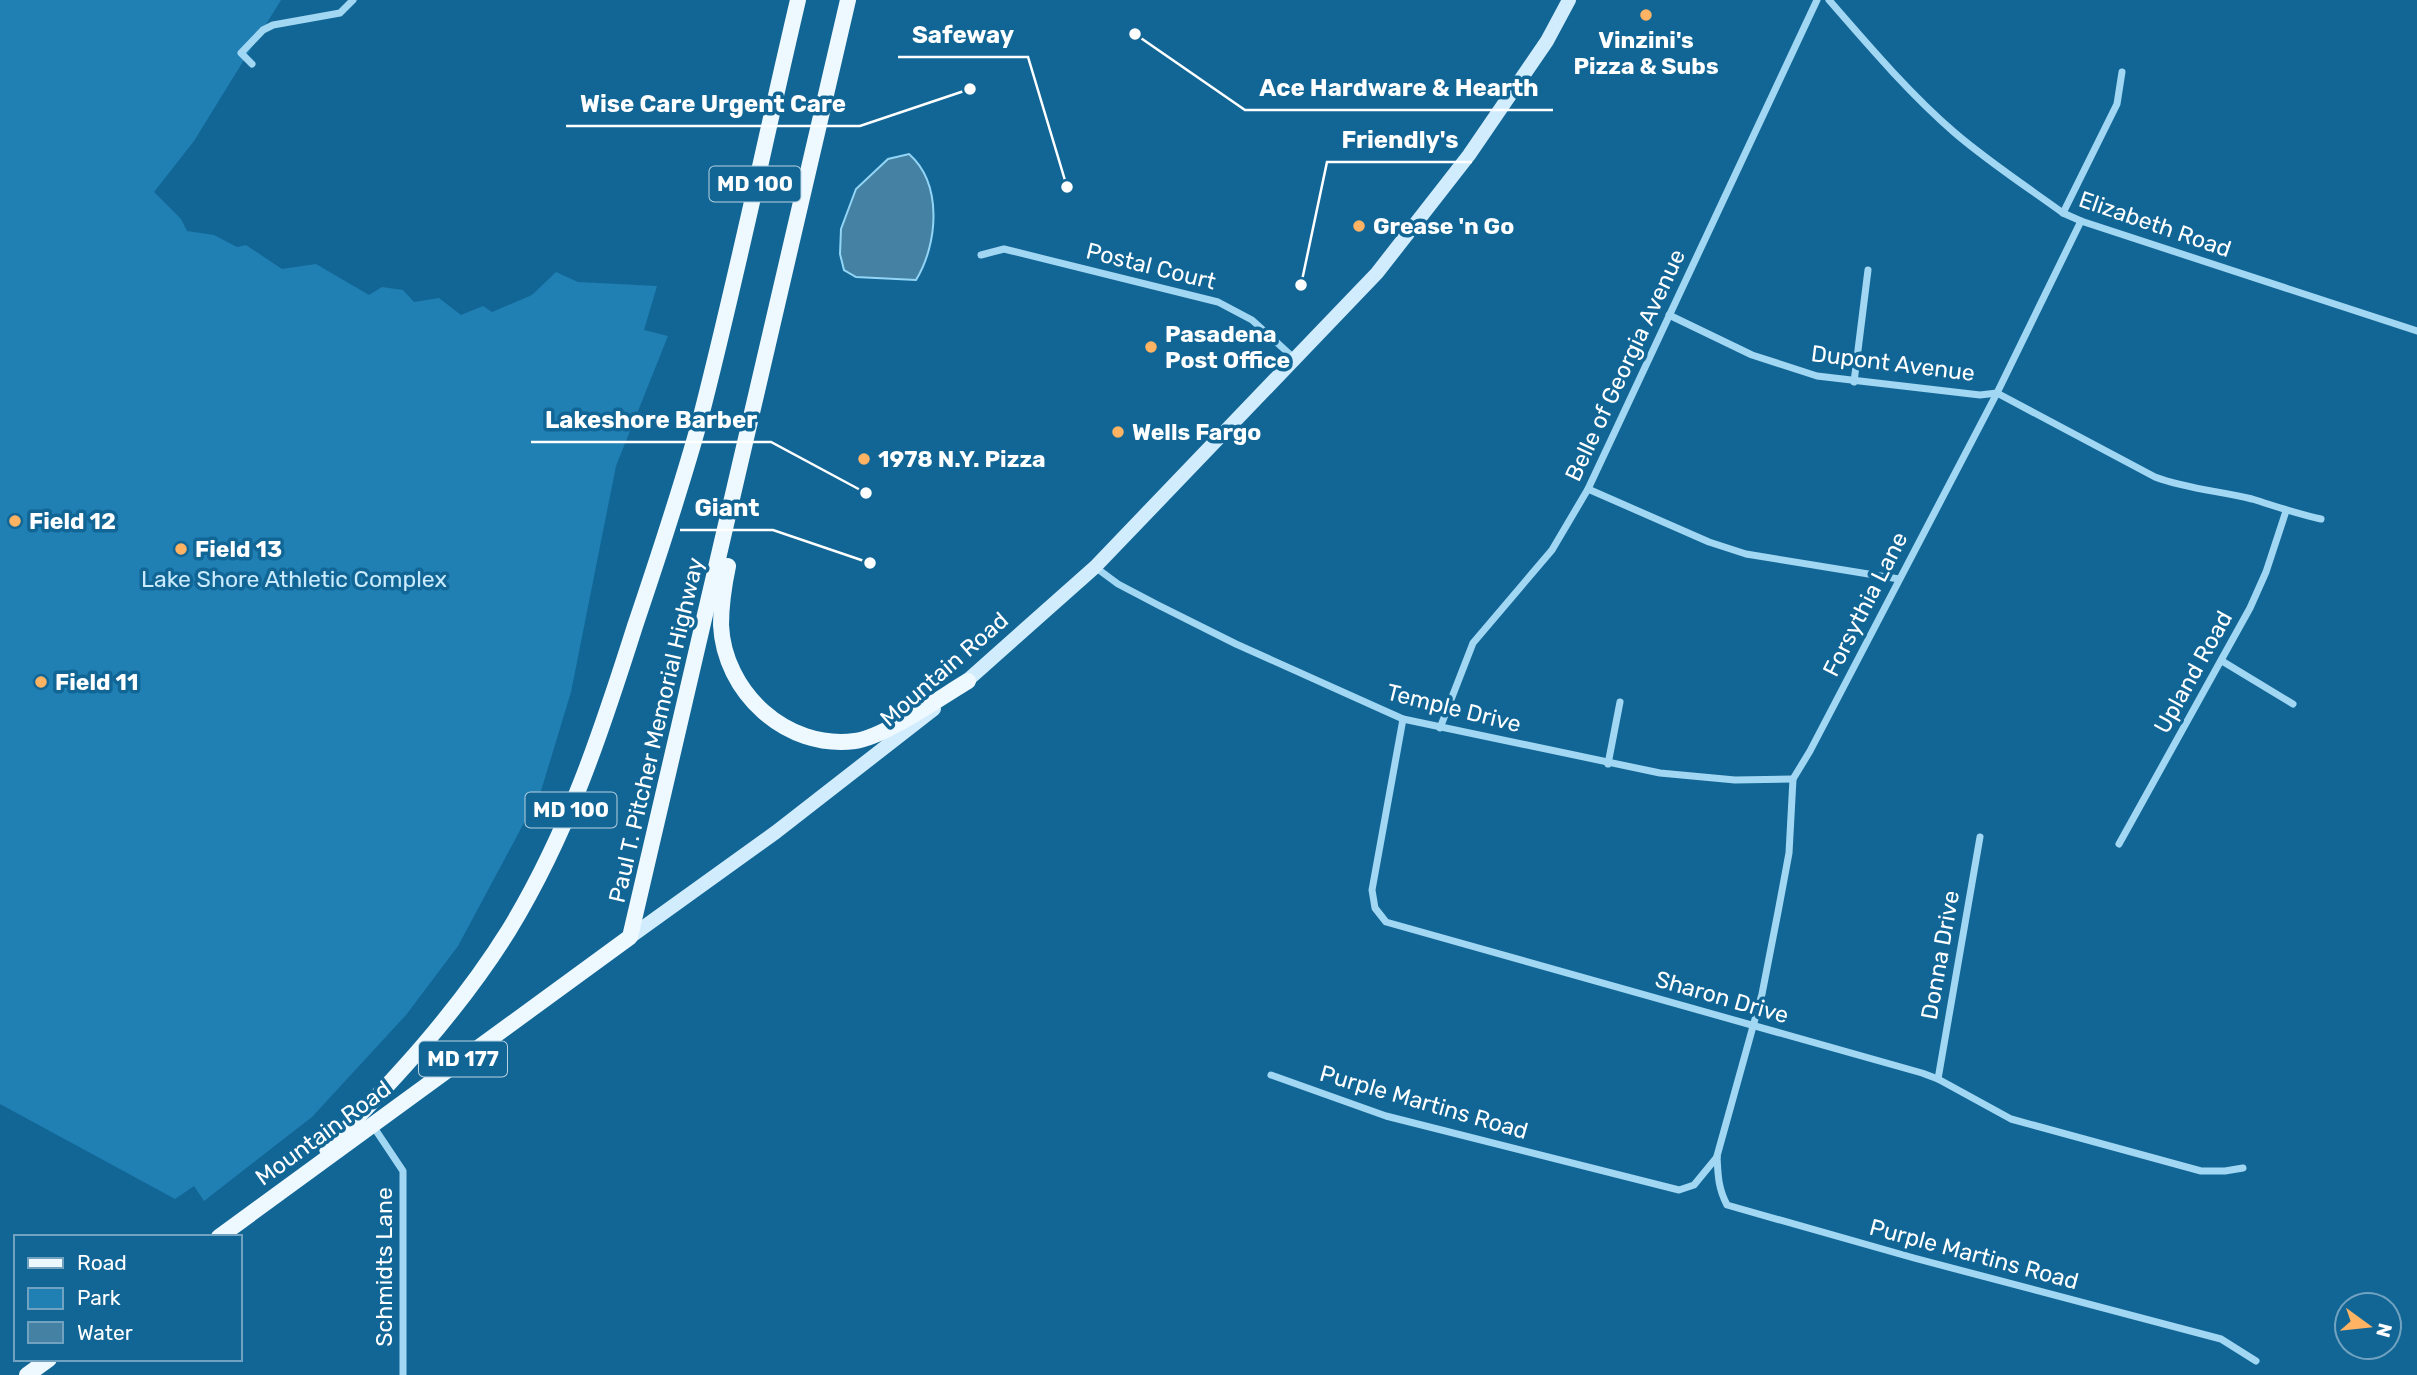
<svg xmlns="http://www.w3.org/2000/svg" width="2417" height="1375" viewBox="0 0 2417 1375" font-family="Rubik,sans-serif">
	<rect width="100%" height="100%" fill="#126696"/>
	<path fill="#207fb3" d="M 0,0 L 281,0 L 194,141 L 154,192 L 181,219 L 187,231 L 214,235 L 237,247 L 246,245 L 282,269 L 316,264 L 369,295 L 382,287 L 403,290 L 414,302 L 439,298 L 461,315 L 483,306 L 492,312 L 532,295 L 556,272 L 578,282 L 657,286 L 644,330 L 668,336 L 616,466 L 571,692 L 541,791 L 458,946 L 406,1015 L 312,1117 L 204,1201 L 194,1186 L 175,1199 L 0,1104 Z"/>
	<path fill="#4581a3" stroke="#93d5f6" stroke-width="2" d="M 909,154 C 943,184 938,244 916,280 L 856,277 L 844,270 L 840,254 L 841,229 L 856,189 L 888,159 Z"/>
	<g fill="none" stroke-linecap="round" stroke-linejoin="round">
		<g stroke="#a1d7f3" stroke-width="7">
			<path d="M 1829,0 C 1869,46 1909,93 1955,133 C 1989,162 2027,187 2063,213 L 2081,221 L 2417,331"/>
			<path d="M 252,64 L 241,53 L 263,30 L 273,25 L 340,13 L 353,0"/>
			<path d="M 2063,213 L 2117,104 L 2122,72"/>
			<path d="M 2081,221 L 1997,393 L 1810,751 L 1793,779 L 1789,853 L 1778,912 L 1762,994 L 1717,1156 C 1718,1175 1718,1188 1727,1205 L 1914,1258 L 2221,1339 L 2256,1361"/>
			<path d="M 981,255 L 1004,249 L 1218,302 L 1252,320 L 1295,359"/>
			<path d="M 1669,315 L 1752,355 L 1817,376 L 1980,395 L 1997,393 L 2155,477 C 2187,489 2220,491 2252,499 C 2275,506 2297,514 2321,519"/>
			<path d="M 1854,382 L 1868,270"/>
			<path d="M 1588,489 L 1709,542 L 1746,554 L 1899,579"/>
			<path d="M 1095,567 L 1118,584 L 1158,605 L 1236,644 L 1403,719 L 1660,773 L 1735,780 L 1793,779"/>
			<path d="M 2222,661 L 2293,704"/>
			<path d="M 1403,719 L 1372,890 L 1375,908 L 1386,922 L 1922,1073 L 1938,1079 L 2011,1119 L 2201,1171 L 2225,1171 L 2243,1168"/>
			<path d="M 1440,728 L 1473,643 L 1552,550 L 1588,489 L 1817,0"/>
			<path d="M 1608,764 L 1620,702"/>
			<path d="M 2119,844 L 2250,608 L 2266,572 L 2286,511"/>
			<path d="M 1271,1075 L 1386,1116 L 1679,1190 L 1694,1185 L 1717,1157"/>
			<path d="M 1938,1079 L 1980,837"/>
			<path d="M 373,1126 L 403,1171 L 403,1375"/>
		</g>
		<g stroke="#d1ecfd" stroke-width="14">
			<path d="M 960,687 L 1095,567 L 1377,273 L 1469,155 L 1547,41 L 1569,0"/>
			<path d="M 630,937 L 776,832 L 934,709"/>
		</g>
		<g stroke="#edf8ff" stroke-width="16">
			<path d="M 728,566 C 724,585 721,605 721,625 C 724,692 786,750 855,741 C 883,738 941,697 968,681"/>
			<path d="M 327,1149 C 394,1080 458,1012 509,930 C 568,833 601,733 635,626 C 658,558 681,489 700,420 C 736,281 765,140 798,0"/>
			<path d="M 219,1237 L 630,937 L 848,0"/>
			<path d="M 27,1375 L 49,1359"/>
		</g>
	</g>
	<g fill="#ffb363" stroke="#126696" stroke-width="2.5">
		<circle cx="1646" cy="15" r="7"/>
		<circle cx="1359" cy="226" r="7"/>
		<circle cx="1151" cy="347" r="7"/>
		<circle cx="1118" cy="432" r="7"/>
		<circle cx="864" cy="459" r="7"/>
		<circle cx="15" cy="521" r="7"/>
		<circle cx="181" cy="549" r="7"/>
		<circle cx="41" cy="682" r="7"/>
	</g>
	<g text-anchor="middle" stroke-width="7" stroke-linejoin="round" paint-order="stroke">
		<g fill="#126696" stroke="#b8d1e0" stroke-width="2">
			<rect x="709.5" y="166.5" width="91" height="35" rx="5"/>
			<rect x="525.5" y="792.5" width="91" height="35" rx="5"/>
			<rect x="419" y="1041.5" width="88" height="35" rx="5"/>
		</g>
		<g font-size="21" font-weight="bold" fill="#fff">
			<text x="755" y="191">MD 100</text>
			<text x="571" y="817">MD 100</text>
			<text x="463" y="1066">MD 177</text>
		</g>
		<g font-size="23" font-weight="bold" fill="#fff" stroke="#126696" text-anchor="start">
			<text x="1646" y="48" text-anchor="middle">Vinzini's<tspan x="1646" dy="26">Pizza &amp; Subs</tspan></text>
			<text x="1373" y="234">Grease 'n Go</text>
			<text x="1165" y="342">Pasadena<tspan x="1165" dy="26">Post Office</tspan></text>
			<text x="1132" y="440">Wells Fargo</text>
			<text x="878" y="467">1978 N.Y. Pizza</text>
			<text x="29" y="529">Field 12</text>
			<text x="195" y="557">Field 13</text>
			<text x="55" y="690">Field 11</text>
		</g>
		<g font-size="23" fill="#fff" stroke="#126696">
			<text transform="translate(2155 224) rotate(19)" y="8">Elizabeth Road</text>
			<text transform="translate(1151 266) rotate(14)" y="8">Postal Court</text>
			<text transform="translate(1893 363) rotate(7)" y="8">Dupont Avenue</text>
			<text transform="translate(1625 365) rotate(-65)" y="8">Belle of Georgia Avenue</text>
			<text transform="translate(1865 604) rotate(-63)" y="8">Forsythia Lane</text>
			<text transform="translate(944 669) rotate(-41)" y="8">Mountain Road</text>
			<text transform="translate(2193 672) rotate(-61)" y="8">Upland Road</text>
			<text transform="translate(1454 708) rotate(14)" y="8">Temple Drive</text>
			<text transform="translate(656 730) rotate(-77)" y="8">Paul T. Pitcher Memorial Highway</text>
			<text transform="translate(1940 955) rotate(-80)" y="8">Donna Drive</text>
			<text transform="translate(1722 997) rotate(16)" y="8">Sharon Drive</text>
			<text transform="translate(1424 1102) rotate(16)" y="8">Purple Martins Road</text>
			<text transform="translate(323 1133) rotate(-36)" y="8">Mountain Road</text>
			<text transform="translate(1974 1254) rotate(15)" y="8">Purple Martins Road</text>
			<text transform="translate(384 1267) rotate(-90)" y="8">Schmidts Lane</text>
		</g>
		<g font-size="23" fill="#c9ebfd" stroke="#126696">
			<text x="294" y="587">Lake Shore Athletic Complex</text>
		</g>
	</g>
	<path fill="none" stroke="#fff" stroke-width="2.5" d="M1067 187L1028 57H898M1135 34L1245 110H1553M970 89L860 126H566M1301 285L1327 162H1472M866 493L771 442H531M870 563L773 530H680"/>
	<g fill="#fff" stroke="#126696" stroke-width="2.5">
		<circle cx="1067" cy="187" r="7"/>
		<circle cx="1135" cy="34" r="7"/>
		<circle cx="970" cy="89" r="7"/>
		<circle cx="1301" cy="285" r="7"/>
		<circle cx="866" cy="493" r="7"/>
		<circle cx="870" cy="563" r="7"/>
	</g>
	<g font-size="24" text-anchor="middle" font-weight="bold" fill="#fff" stroke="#126696" stroke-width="7" stroke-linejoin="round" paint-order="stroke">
		<text x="963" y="43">Safeway</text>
		<text x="1399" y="96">Ace Hardware &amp; Hearth</text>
		<text x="713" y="112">Wise Care Urgent Care</text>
		<text x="1400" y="148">Friendly's</text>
		<text x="651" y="428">Lakeshore Barber</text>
		<text x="727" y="516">Giant</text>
	</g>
	<rect x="14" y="1235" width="228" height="126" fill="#126696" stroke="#71a3c0" stroke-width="2"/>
	<rect x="28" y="1258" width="35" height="10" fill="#edf8ff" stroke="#71a3c0" stroke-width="2"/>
	<text x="77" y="1270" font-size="21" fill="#ffffff">Road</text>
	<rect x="28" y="1288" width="35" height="21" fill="#207fb3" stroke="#71a3c0" stroke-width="2"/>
	<text x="77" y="1305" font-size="21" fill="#ffffff">Park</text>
	<rect x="28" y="1322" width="35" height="21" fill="#4581a3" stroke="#71a3c0" stroke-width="2"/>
	<text x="77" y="1340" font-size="21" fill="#ffffff">Water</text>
	<g transform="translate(2368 1326) rotate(105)"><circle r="33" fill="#126696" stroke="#71a3c0" stroke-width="2"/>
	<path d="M0-5L12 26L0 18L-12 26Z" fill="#ffb363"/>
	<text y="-10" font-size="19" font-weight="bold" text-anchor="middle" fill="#ffffff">N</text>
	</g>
</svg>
